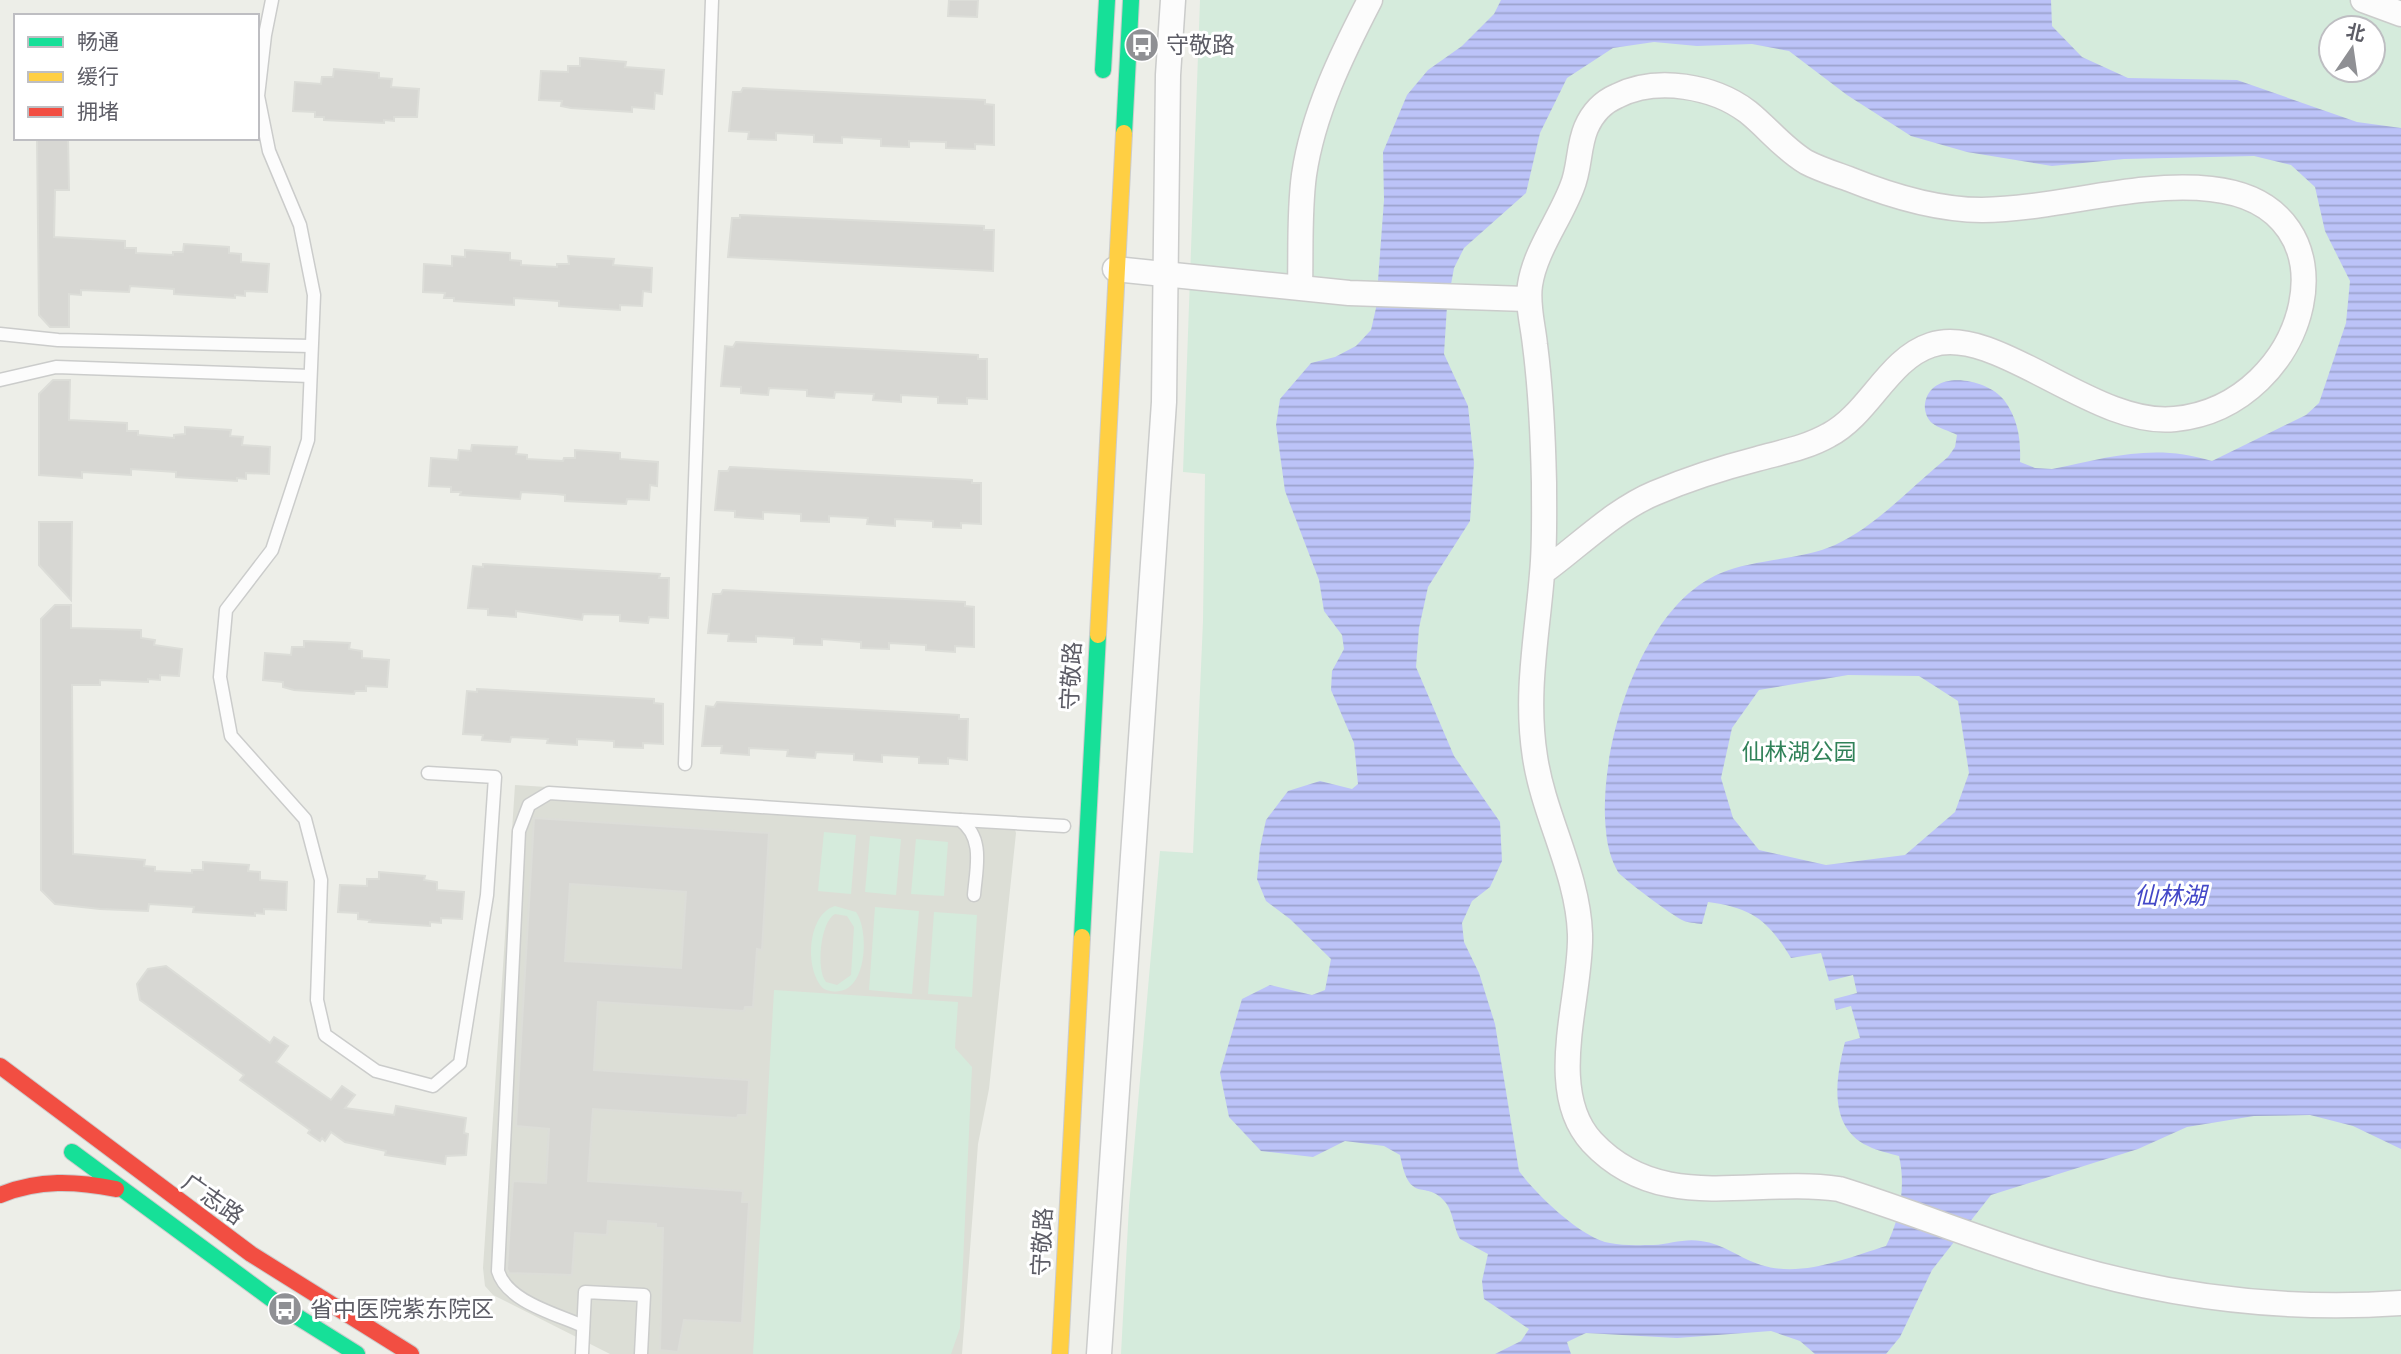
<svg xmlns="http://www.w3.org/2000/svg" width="2401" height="1354" viewBox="0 0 2401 1354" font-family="Rubik,'Noto Sans SC',sans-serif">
	<defs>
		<pattern id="water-rules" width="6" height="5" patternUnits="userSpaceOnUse" patternTransform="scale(1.75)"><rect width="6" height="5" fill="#bcc3f8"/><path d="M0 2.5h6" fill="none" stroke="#9ca2cd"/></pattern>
	</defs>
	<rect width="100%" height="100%" fill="#edeee8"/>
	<path fill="#dcded6" d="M 515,785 L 1003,816 L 1013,823 L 1016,833 L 989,1089 L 978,1144 L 962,1354 L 610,1354 L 493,1295 L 485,1286 L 483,1268 Z"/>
	<g fill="#d5ebdc" fill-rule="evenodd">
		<path d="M 1200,0 L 2401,0 L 2401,1354 L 1121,1354 L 1129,1206 L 1160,851 L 1193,853 L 1203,621 L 1205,474 L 1183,472 ZM 2331,28 L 2373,28 L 2373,70 L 2331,70 Z"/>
		<path d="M 824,832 L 856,835 L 851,894 L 818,891 Z"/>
		<path d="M 870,836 L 901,839 L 896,895 L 865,892 Z"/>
		<path d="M 916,839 L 948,842 L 944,896 L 911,894 Z"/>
		<path d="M 835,906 L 856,912 C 871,933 867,1006 824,989 C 804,971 807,914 835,906 ZM 835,914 L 847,916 L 854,927 L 851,975 L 837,985 L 826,982 C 816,970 820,922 835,914 Z"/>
		<path d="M 875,907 L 919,911 L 912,994 L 869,990 Z"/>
		<path d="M 934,912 L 977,915 L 972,997 L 928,994 Z"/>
		<path d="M 774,990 L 958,1002 L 955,1048 L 972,1067 L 960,1328 L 951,1354 L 753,1354 Z"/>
	</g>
	<path fill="url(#water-rules)" fill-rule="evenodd" d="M 1501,0 L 2051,0 L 2052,26 L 2082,57 L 2128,78 L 2237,80 L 2357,122 L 2401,128 L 2401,1149 L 2353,1126 L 2310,1115 L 2254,1116 L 2187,1127 L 2138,1149 L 1991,1195 L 1932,1270 L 1900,1337 L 1886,1354 L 1815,1354 L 1800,1341 L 1771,1331 L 1677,1338 L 1586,1333 L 1567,1342 L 1571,1354 L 1495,1354 L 1521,1341 L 1529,1329 L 1484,1299 L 1482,1281 L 1488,1254 L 1460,1239 C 1454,1229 1453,1212 1446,1203 C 1426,1177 1410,1208 1400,1155 L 1384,1146 L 1345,1141 L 1313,1157 L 1261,1151 L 1229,1117 L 1220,1073 L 1242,999 L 1270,985 L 1312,995 L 1325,990 L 1331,959 L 1290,919 L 1266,901 L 1257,879 L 1260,848 L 1266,820 L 1288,791 L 1320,781 L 1352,789 L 1358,784 L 1354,743 L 1331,690 L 1332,671 L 1344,649 L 1342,635 L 1324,611 L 1319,580 L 1285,491 L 1276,425 L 1280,399 L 1311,363 L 1335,357 L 1356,346 L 1371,330 L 1376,308 L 1384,200 L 1383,152 L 1407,95 L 1428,70 L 1462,46 L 1494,14 ZM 1654,42 L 1697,46 L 1752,44 L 1789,51 L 1847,95 L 1911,136 L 1967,152 L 2052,166 L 2124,159 L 2254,156 L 2291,165 L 2315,187 L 2325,231 L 2350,281 L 2346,323 L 2319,403 L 2306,415 L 2212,461 C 2155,443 2109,457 2052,469 L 2035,468 L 2020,462 C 2021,439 2018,419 2004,400 C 1987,378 1930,368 1925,404 C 1924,410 1927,419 1932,423 C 1938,428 1950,431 1957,435 L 1955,447 L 1948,457 C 1911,487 1878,525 1835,545 C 1801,560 1753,559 1721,573 C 1640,606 1597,751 1606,831 C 1607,845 1611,860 1618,872 C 1623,879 1672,915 1682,920 C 1687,923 1696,923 1702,924 L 1708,902 C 1752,908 1768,920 1791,958 L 1821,953 L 1829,981 L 1853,975 L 1857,993 L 1834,999 L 1836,1010 L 1851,1006 L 1860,1038 L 1845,1042 C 1836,1077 1827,1127 1868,1146 C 1877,1151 1889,1153 1899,1156 C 1906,1186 1900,1219 1886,1246 C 1847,1258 1801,1278 1761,1265 C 1739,1258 1724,1244 1701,1241 C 1685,1238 1670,1244 1653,1245 C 1640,1245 1623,1246 1610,1243 C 1581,1238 1536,1194 1519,1171 L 1495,1024 L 1479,973 L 1464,942 L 1462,923 L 1472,901 L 1490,887 L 1502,861 L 1500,822 L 1454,756 L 1416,667 L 1419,628 L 1428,587 L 1470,521 L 1474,463 L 1468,406 L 1444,354 L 1447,306 L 1454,268 L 1464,248 L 1526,193 L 1540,133 L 1567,78 L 1613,48 ZM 1848,675 L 1919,676 L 1958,701 L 1969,773 L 1955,812 L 1905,855 L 1826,865 L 1759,850 L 1733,818 L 1721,778 L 1732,728 L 1759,690 Z"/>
	<g fill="#d7d7d3" stroke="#dcddd8" stroke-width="2" fill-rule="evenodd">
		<path d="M 949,0 L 978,0 L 977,17 L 948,16 Z"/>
		<path d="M 580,58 L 626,62 L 625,67 L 664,70 L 662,94 L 655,93 L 654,109 L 632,107 L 632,112 L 571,108 L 561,106 L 562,101 L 539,100 L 541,71 L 568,72 L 568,66 L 580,66 Z"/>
		<path d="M 334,69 L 379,73 L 379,78 L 392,79 L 391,87 L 419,89 L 417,117 L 394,117 L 394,121 L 384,120 L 384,123 L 324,120 L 324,117 L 315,117 L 315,112 L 293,111 L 295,82 L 321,84 L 322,77 L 333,77 Z"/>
		<path d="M 743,88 L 985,100 L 985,104 L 994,105 L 994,145 L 975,144 L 975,149 L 946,148 L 946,142 L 909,141 L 909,147 L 881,146 L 881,139 L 842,137 L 842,143 L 814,142 L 814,135 L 776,133 L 776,140 L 748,139 L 749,132 L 729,131 L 733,92 L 741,92 Z"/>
		<path d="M 37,138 L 68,138 L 69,190 L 55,190 L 54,237 L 125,241 L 125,248 L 136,248 L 136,253 L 173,255 L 173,252 L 183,252 L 184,244 L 229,247 L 229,253 L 241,254 L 241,262 L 269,264 L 267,292 L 245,291 L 245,296 L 235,295 L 235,298 L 174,294 L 174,289 L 130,286 L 129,292 L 81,290 L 81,295 L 69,294 L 69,327 L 50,327 L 39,315 Z"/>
		<path d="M 740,215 L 984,226 L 984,230 L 994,230 L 993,271 L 728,257 L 732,218 L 740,218 Z"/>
		<path d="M 465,250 L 510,253 L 510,260 L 521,261 L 521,265 L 557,267 L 557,264 L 569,264 L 568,256 L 614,259 L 613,265 L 652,268 L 651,292 L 643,291 L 642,306 L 620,305 L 620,310 L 559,306 L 559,301 L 514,298 L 514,305 L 454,301 L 454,298 L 444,298 L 445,293 L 423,292 L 424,264 L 452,266 L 452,256 L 465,257 Z"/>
		<path d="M 736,342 L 978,355 L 978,359 L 987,359 L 987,399 L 967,398 L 967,404 L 938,403 L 938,397 L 901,395 L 901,402 L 873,400 L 874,394 L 835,392 L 834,398 L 807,396 L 807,390 L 769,388 L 768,395 L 741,393 L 741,387 L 721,386 L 725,346 L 733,347 Z"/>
		<path d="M 53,380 L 70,380 L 69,420 L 127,423 L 127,431 L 138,431 L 138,435 L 174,438 L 174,435 L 185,434 L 185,427 L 231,430 L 230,436 L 243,437 L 242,445 L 270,447 L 269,474 L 246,473 L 246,479 L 237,478 L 237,481 L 176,477 L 176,472 L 131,469 L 131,475 L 82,472 L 82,478 L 39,475 L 39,394 Z"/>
		<path d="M 472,445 L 517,447 L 516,454 L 527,455 L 527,459 L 563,461 L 564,458 L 575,458 L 575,450 L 620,453 L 620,459 L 658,462 L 657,486 L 650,485 L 649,500 L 627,499 L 626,504 L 565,501 L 565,495 L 556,494 L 521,492 L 520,499 L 460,495 L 461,492 L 451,492 L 451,487 L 429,486 L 431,458 L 458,460 L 459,450 L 471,451 Z"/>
		<path d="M 730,467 L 972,480 L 972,483 L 981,483 L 981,524 L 961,523 L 961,528 L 933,527 L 933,521 L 895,519 L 895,526 L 867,524 L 868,518 L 829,516 L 829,522 L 801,521 L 801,514 L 763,512 L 763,519 L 735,517 L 735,511 L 715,510 L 719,471 L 728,471 Z"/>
		<path d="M 39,522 L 72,522 L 71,600 L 39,565 Z"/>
		<path d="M 483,564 L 660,574 L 659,578 L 669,578 L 668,618 L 649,617 L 648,623 L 620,621 L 620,615 L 583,614 L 582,620 L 516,611 L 516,617 L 488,615 L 488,609 L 468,608 L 473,566 L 483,567 Z"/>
		<path d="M 723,590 L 965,602 L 965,606 L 974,607 L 974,647 L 955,646 L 955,652 L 926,650 L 926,645 L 889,643 L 889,649 L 861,648 L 861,642 L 822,639 L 822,645 L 794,644 L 794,638 L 756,636 L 756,642 L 728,641 L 729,634 L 708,633 L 713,594 L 721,594 Z"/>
		<path d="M 55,605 L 71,605 L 71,628 L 141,630 L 141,638 L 155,640 L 154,645 L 182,649 L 179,676 L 160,675 L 160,680 L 148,679 L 148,682 L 100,680 L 100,685 L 72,685 L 73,854 L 145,860 L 144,866 L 155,867 L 155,871 L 192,873 L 192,870 L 203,870 L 203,862 L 249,865 L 248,871 L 260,872 L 260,880 L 287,882 L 286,910 L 264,909 L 264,914 L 255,913 L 255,916 L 193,912 L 194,907 L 149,904 L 148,911 L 100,909 L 55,904 L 41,890 L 41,619 Z"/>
		<path d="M 304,641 L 350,643 L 349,649 L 362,651 L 362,658 L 389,660 L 387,687 L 366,686 L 366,691 L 355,691 L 354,694 L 294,690 L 283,687 L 283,682 L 263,680 L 265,653 L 291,655 L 292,647 L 304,647 Z"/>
		<path d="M 477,689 L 654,699 L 654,703 L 663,704 L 663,744 L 643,743 L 643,748 L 614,747 L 614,741 L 577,739 L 577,745 L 547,743 L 548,739 L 511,737 L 510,742 L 482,740 L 483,735 L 463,734 L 467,691 L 477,692 Z"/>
		<path d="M 717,702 L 959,715 L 959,719 L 968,719 L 967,760 L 948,758 L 948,764 L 919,763 L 919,757 L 882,755 L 882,762 L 854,760 L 854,754 L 816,752 L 815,758 L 787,756 L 788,750 L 749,748 L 749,755 L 721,753 L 722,746 L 702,746 L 706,706 L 714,707 Z"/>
		<path d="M 534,818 L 769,833 L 762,950 L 757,949 L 753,1007 L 745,1007 L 744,1011 L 598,1002 L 594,1070 L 749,1080 L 747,1115 L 738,1115 L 737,1118 L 593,1109 L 588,1181 L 743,1191 L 742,1202 L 749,1202 L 742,1323 L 684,1320 L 678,1352 L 660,1350 L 663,1228 L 656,1228 L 656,1224 L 608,1221 L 607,1235 L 575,1233 L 572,1275 L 509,1273 L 507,1269 L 513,1181 L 546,1183 L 549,1129 L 516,1126 ZM 570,884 L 686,892 L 681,968 L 565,961 Z"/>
		<path d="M 379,872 L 425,876 L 424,880 L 437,882 L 437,890 L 464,892 L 462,919 L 441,918 L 441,923 L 430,922 L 430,926 L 369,922 L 370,920 L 358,919 L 358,913 L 338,912 L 340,885 L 367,886 L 367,879 L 379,879 Z"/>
		<path d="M 166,966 L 270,1043 L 274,1037 L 288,1046 L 276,1062 L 331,1100 L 342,1086 L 355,1095 L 345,1108 L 394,1115 L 396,1106 L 466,1118 L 464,1133 L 468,1134 L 466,1155 L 446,1156 L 445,1164 L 385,1155 L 386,1151 L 345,1142 L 331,1132 L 325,1141 L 322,1138 L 320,1141 L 308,1133 L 310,1130 L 240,1080 L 244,1075 L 140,1000 L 137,984 L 148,969 Z"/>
	</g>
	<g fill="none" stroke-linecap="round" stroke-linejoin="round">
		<g stroke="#cbcccb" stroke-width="15">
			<g id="lane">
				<path d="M 272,0 L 265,35 L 258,96 L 269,151 L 300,225 L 314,295 L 308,440 L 272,550 L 226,610 L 220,677 L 231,736 L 305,819 L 321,880 L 317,1000 L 325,1035 L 376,1071 L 433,1086 L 460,1063 L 487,895 L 495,777 L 428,773"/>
				<path d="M 0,334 L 58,340 L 311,346"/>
				<path d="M 0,380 L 56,367 L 310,376"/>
				<path d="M 685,764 L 712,0"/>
				<path d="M 961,820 L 1064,826"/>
				<path d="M 583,1326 C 557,1314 507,1302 498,1271 L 519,831 L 529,805 L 549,793 L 960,820 C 985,838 976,869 974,895"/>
				<path d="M 582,1354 L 585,1292 L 644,1295 L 641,1354"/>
			</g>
		</g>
		<g stroke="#cbcccb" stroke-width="27">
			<g id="street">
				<path d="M 2363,0 L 2401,14"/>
				<path d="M 1115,269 L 1349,293 L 1528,299"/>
				<path d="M 1300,287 C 1301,250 1299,212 1304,175 C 1313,113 1342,54 1370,0"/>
				<path d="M 1543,572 C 1579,546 1614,510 1655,493 C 1688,479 1722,468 1757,459 C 1782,452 1806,448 1829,435 C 1869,414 1888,359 1931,345 C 1995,323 2095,428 2175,419 C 2310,406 2364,205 2211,189 C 2135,181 2058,209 1982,210 C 1937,210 1891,196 1849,179 C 1835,174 1819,169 1806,162 C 1784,149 1768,128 1748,112 C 1714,86 1657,76 1617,96 C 1603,102 1592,114 1586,128 C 1578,147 1580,168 1572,187 C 1560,219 1535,251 1530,285 C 1527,305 1533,325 1535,345 C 1541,391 1543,437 1544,483 C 1544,513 1545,544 1542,574 C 1537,637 1525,694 1535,757 C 1544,817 1578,873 1580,934 C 1582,996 1544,1090 1592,1142 C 1661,1216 1753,1176 1839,1189 C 1913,1212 1985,1242 2060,1264 C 2170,1297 2286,1311 2401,1303"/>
				<path d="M 1099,1354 L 1164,402 L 1168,75 L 1173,0"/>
			</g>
		</g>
		<g stroke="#ccc" stroke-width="18">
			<g id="fast">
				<path d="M 1103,70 L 1107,0"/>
				<path d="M 1124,133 L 1131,0"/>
				<path d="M 1082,937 L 1098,635"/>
				<path d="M 72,1152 L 285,1309 L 357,1354"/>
			</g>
		</g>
		<g stroke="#ccc" stroke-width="18">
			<g id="slow">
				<path d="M 1098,635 L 1124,133"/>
				<path d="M 1060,1354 L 1082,937"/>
			</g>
		</g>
		<g stroke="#ccc" stroke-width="18">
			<g id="jam">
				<path d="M 0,1066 L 251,1254 L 411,1354"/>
				<path d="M 0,1195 C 39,1179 76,1181 116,1189"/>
			</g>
		</g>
		<use href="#lane" stroke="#fcfcfc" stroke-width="12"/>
		<use href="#street" stroke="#fcfcfc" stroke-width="24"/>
		<use href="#fast" stroke="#16e098" stroke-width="16"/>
		<use href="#slow" stroke="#ffcf43" stroke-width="16"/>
		<use href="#jam" stroke="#f24e42" stroke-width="16"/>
	</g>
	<defs>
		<g id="bus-disc" transform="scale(1.75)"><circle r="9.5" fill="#8f9094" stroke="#fff"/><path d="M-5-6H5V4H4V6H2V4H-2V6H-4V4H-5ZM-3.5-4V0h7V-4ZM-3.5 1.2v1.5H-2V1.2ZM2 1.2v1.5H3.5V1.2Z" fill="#fff"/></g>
	</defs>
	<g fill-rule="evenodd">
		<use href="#bus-disc" x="1142" y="45"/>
		<use href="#bus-disc" x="285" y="1309"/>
	</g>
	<g text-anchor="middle" stroke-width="6" stroke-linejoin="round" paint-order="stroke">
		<g font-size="23" fill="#5d5d66" stroke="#fff" text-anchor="start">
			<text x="1166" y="53">守敬路</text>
			<text x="310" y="1317">省中医院紫东院区</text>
		</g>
		<g font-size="23" fill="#5d5d66" stroke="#fff">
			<text transform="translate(1071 676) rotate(-87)" y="8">守敬路</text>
			<text transform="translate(213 1199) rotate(35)" y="8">广志路</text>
			<text transform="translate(1042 1242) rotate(-87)" y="8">守敬路</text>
		</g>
		<g font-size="23" fill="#318259" stroke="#fff">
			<text x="1799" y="760">仙林湖公园</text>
		</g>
		<g font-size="24" font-style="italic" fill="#4448c8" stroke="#fff">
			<text x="2170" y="904">仙林湖</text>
		</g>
	</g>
	<rect x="14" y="14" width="245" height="126" fill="#ffffff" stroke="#bebec2" stroke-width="2"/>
	<rect x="28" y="37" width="35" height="10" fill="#16e098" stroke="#bebec2" stroke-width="2"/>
	<text x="77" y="49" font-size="21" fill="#5d5d66">畅通</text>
	<rect x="28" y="72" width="35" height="10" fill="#ffcf43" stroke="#bebec2" stroke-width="2"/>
	<text x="77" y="84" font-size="21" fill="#5d5d66">缓行</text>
	<rect x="28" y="107" width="35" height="10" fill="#f24e42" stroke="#bebec2" stroke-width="2"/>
	<text x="77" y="119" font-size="21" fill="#5d5d66">拥堵</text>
	<g transform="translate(2352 49) rotate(13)"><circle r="33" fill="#ffffff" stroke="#bebec2" stroke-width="2"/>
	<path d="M0-5L12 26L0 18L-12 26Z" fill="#8f9094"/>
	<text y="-10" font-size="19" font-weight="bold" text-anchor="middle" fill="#5d5d66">北</text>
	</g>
</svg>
